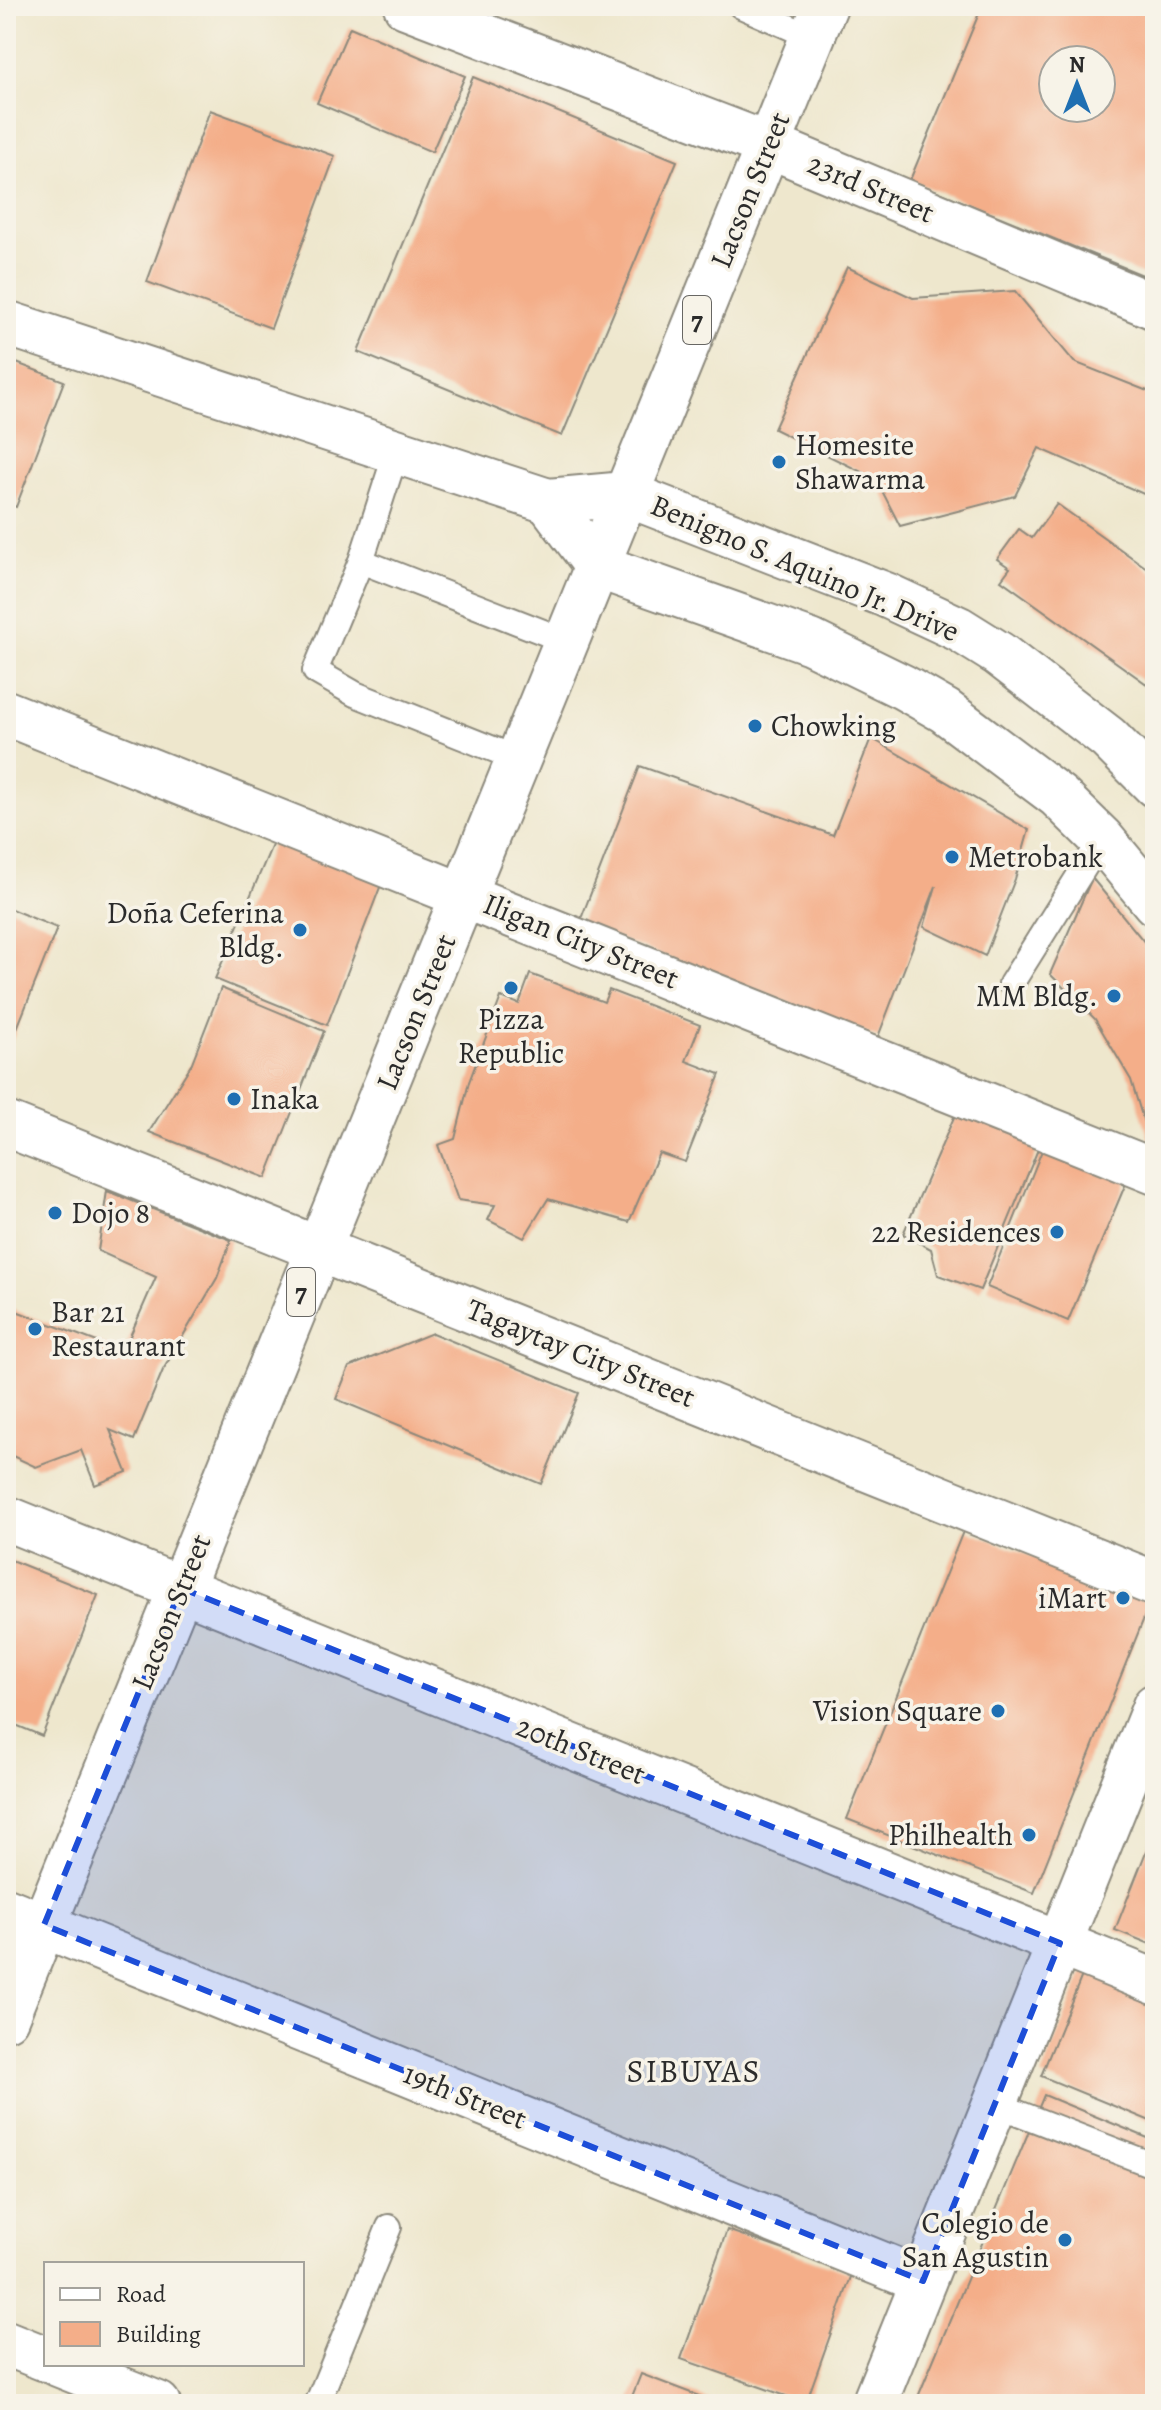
<svg xmlns="http://www.w3.org/2000/svg" width="1161" height="2410" viewBox="0 0 1161 2410" font-family="Alegreya,serif">
	<rect width="100%" height="100%" fill="#f7f3e8"/>
	<filter id="ink" filterUnits="userSpaceOnUse"><feTurbulence type="fractalNoise" baseFrequency=".0125" numOctaves="2"/><feDisplacementMap in="SourceGraphic" scale="16" xChannelSelector="R" yChannelSelector="G"/><feConvolveMatrix kernelMatrix="1 2 1 2 8 2 1 2 1" color-interpolation-filters="sRGB"/></filter>
	<filter id="wash" filterUnits="userSpaceOnUse"><feTurbulence type="fractalNoise" baseFrequency=".006" numOctaves="4" result="noise"/><feDisplacementMap in="SourceGraphic" scale="32" xChannelSelector="R" yChannelSelector="G"/><feGaussianBlur stdDeviation="1.8" result="paint"/><feColorMatrix in="noise" values="0 0 0 0 0 0 0 0 0 0 0 0 0 0 0 0 0 1.4 0 .05"/><feComposite in="paint" operator="in"/></filter>
	<g filter="url(#wash)">
		<rect width="100%" height="100%" fill="#eee7cd"/>
		<g id="blocks">
			<g fill="#f4ae89" fill-rule="evenodd">
				<path d="M 982,6 L 1155,6 L 1155,280 L 910,180 ZM 1053,60 L 1101,60 L 1101,108 L 1053,108 Z"/>
				<path d="M 350,27 L 465,76 L 432,152 L 317,103 Z"/>
				<path d="M 473,77 L 677,161 L 562,436 L 358,352 Z"/>
				<path d="M 210,110 L 335,156 L 271,328 L 147,282 Z"/>
				<path d="M 847,267 L 913,298 L 1015,291 L 1074,362 L 1155,394 L 1155,499 L 1039,448 L 1015,496 L 900,526 L 876,479 L 774,429 Z"/>
				<path d="M 6,359 L 64,381 L 16,507 L 6,503 Z"/>
				<path d="M 1057,504 L 1155,574 L 1155,690 L 1001,580 L 1010,568 L 997,559 L 1019,529 L 1032,538 Z"/>
				<path d="M 871,738 L 1029,830 L 1015,879 L 985,956 L 924,927 L 936,886 L 878,1037 L 579,924 L 640,766 L 833,835 Z"/>
				<path d="M 275,838 L 382,882 L 327,1025 L 215,979 Z"/>
				<path d="M 1092,878 L 1155,955 L 1155,1144 L 1150,1142 L 1131,1080 L 1095,1019 L 1050,974 Z"/>
				<path d="M 6,907 L 57,928 L 6,1056 Z"/>
				<path d="M 530,974 L 604,1002 L 609,990 L 700,1025 L 686,1061 L 720,1074 L 685,1162 L 659,1153 L 629,1222 L 548,1199 L 524,1238 L 488,1220 L 495,1205 L 458,1200 L 438,1145 L 455,1139 L 469,1082 L 501,997 L 519,1004 Z"/>
				<path d="M 221,988 L 324,1031 L 266,1178 L 149,1132 L 191,1065 Z"/>
				<path d="M 958,1108 L 1041,1142 L 980,1290 L 938,1275 L 931,1249 L 903,1234 Z"/>
				<path d="M 1045,1143 L 1129,1176 L 1068,1321 L 987,1287 Z"/>
				<path d="M 107,1191 L 231,1240 L 217,1278 L 163,1370 L 134,1440 L 110,1430 L 127,1472 L 95,1485 L 81,1450 L 36,1467 L 6,1453 L 6,1307 L 123,1352 L 156,1277 L 98,1251 Z"/>
				<path d="M 432,1333 L 579,1393 L 541,1484 L 336,1399 L 349,1367 Z"/>
				<path d="M 964,1529 L 1150,1603 L 1034,1893 L 847,1819 Z"/>
				<path d="M 6,1558 L 98,1595 L 42,1736 L 6,1721 Z"/>
				<path d="M 1155,1829 L 1155,1946 L 1115,1930 Z"/>
				<path d="M 1085,1968 L 1155,1997 L 1155,2123 L 1041,2076 Z"/>
				<path d="M 1044,2095 L 1155,2141 L 1155,2404 L 915,2404 Z"/>
				<path d="M 727,2230 L 852,2274 L 806,2403 L 681,2359 Z"/>
				<path d="M 641,2374 L 720,2404 L 629,2404 Z"/>
			</g>
		</g>
	</g>
	<g filter="url(#ink)">
		<use href="#blocks" fill-opacity="0" stroke="#8c897c" stroke-width="2"/>
		<g fill="none" stroke-linecap="round" stroke-linejoin="round">
			<g stroke="#8c897c" stroke-width="28">
				<g id="lane">
					<path d="M 741,6 L 812,37"/>
					<path d="M 396,453 L 361,561 L 315,671 L 355,694 L 518,759"/>
					<path d="M 361,561 L 566,641"/>
					<path d="M 1011,984 L 1102,839"/>
					<path d="M 995,2104 L 1155,2166"/>
					<path d="M 317,2404 L 389,2227"/>
				</g>
			</g>
			<g stroke="#8c897c" stroke-width="48">
				<g id="street">
					<path d="M 406,6 L 768,145 L 1155,307"/>
					<path d="M 6,713 L 1155,1172"/>
					<path d="M 6,1124 L 1155,1584"/>
					<path d="M 6,1518 L 1155,1982"/>
					<path d="M 6,1910 L 923,2281"/>
					<path d="M 6,2343 L 46,2359"/>
					<path d="M 58,2364 L 158,2404"/>
					<path d="M 874,2404 L 1155,1706"/>
				</g>
			</g>
			<g stroke="#8c897c" stroke-width="48">
				<g id="secondary">
					<path d="M 6,323 L 548,501 L 626,494 L 886,595 L 959,629 L 999,654 L 1108,738 L 1155,785"/>
					<path d="M 548,501 L 597,566 L 811,642 L 903,687 L 945,711 L 1058,796 L 1102,839 L 1155,903"/>
				</g>
			</g>
			<g stroke="#8c897c" stroke-width="48">
				<path id="primary" d="M 6,2018 L 825,6"/>
			</g>
			<use href="#lane" stroke="#fff" stroke-width="24"/>
			<use href="#street" stroke="#fff" stroke-width="44"/>
			<use href="#secondary" stroke="#fff" stroke-width="44"/>
			<use href="#primary" stroke="#fff" stroke-width="44"/>
		</g>
	</g>
	<path fill="#1d4ed8" fill-opacity="0.2" stroke="#1d4ed8" stroke-width="6" stroke-dasharray="16 10" stroke-linejoin="round" d="M 181,1588 L 1060,1943 L 923,2281 L 44,1925 Z"/>
	<g fill="#1f6fb2" stroke="#f7f3e8" stroke-width="3">
		<circle cx="779" cy="462" r="8"/>
		<circle cx="755" cy="726" r="8"/>
		<circle cx="952" cy="857" r="8"/>
		<circle cx="300" cy="930" r="8"/>
		<circle cx="511" cy="988" r="8"/>
		<circle cx="1114" cy="996" r="8"/>
		<circle cx="234" cy="1099" r="8"/>
		<circle cx="55" cy="1213" r="8"/>
		<circle cx="1057" cy="1232" r="8"/>
		<circle cx="35" cy="1329" r="8"/>
		<circle cx="1123" cy="1598" r="8"/>
		<circle cx="998" cy="1711" r="8"/>
		<circle cx="1029" cy="1835" r="8"/>
		<circle cx="1065" cy="2240" r="8"/>
	</g>
	<g text-anchor="middle" stroke-width="7" stroke-linejoin="round" paint-order="stroke">
		<g fill="#f7f3e8" stroke="#686764" stroke-width="2">
			<rect x="683" y="296" width="28" height="48" rx="6"/>
			<rect x="287" y="1268" width="28" height="48" rx="6"/>
		</g>
		<g font-size="28" font-weight="bold" fill="#2b2b2b">
			<text x="697" y="330">7</text>
			<text x="301" y="1302">7</text>
		</g>
		<g font-size="30" fill="#2b2b2b" stroke="#f7f3e8">
			<text transform="translate(871 188) rotate(23)" y="10">23rd Street</text>
			<text transform="translate(750 190) rotate(-68)" y="10">Lacson Street</text>
			<text transform="translate(805 568) rotate(23)" y="10">Benigno S. Aquino Jr. Drive</text>
			<text transform="translate(581 941) rotate(22)" y="10">Iligan City Street</text>
			<text transform="translate(416 1012) rotate(-68)" y="10">Lacson Street</text>
			<text transform="translate(581 1353) rotate(22)" y="10">Tagaytay City Street</text>
			<text transform="translate(171 1612) rotate(-68)" y="10">Lacson Street</text>
			<text transform="translate(581 1750) rotate(22)" y="10">20th Street</text>
			<text transform="translate(465 2096) rotate(22)" y="10">19th Street</text>
		</g>
		<g font-size="30" fill="#2b2b2b" stroke="#f7f3e8" text-anchor="end">
			<text x="795" y="455" text-anchor="start">Homesite<tspan x="795" dy="34">Shawarma</tspan></text>
			<text x="771" y="736" text-anchor="start">Chowking</text>
			<text x="968" y="867" text-anchor="start">Metrobank</text>
			<text x="284" y="923">Doña Ceferina<tspan x="284" dy="34">Bldg.</tspan></text>
			<text x="1098" y="1006">MM Bldg.</text>
			<text x="511" y="1029" text-anchor="middle">Pizza<tspan x="511" dy="34">Republic</tspan></text>
			<text x="250" y="1109" text-anchor="start">Inaka</text>
			<text x="71" y="1223" text-anchor="start">Dojo 8</text>
			<text x="1041" y="1242">22 Residences</text>
			<text x="51" y="1322" text-anchor="start">Bar 21<tspan x="51" dy="34">Restaurant</tspan></text>
			<text x="1107" y="1608">iMart</text>
			<text x="982" y="1721">Vision Square</text>
			<text x="1013" y="1845">Philhealth</text>
			<text x="1049" y="2233">Colegio de<tspan x="1049" dy="34">San Agustin</tspan></text>
		</g>
		<g font-size="32" letter-spacing="2" fill="#2b2b2b" stroke="#f7f3e8">
			<text x="694" y="2082">SIBUYAS</text>
		</g>
	</g>
	<rect width="1161" height="2410" fill="none" stroke="#f7f3e8" stroke-width="32"/>
	<rect x="44" y="2262" width="260" height="104" fill="#f7f3e8" stroke="#a5a39c" stroke-width="2"/>
	<rect x="60" y="2288" width="40" height="12" fill="#ffffff" stroke="#a5a39c" stroke-width="2"/>
	<text x="116" y="2302" font-size="24" fill="#2b2b2b">Road</text>
	<rect x="60" y="2322" width="40" height="24" fill="#f4ae89" stroke="#a5a39c" stroke-width="2"/>
	<text x="116" y="2342" font-size="24" fill="#2b2b2b">Building</text>
	<g transform="translate(1077 84)"><circle r="38" fill="#f7f3e8" stroke="#a5a39c" stroke-width="2"/>
	<path d="M0-6L14 30L0 20L-14 30Z" fill="#1f6fb2"/>
	<text y="-12" font-size="22" font-weight="bold" text-anchor="middle" fill="#2b2b2b">N</text>
	</g>
</svg>
